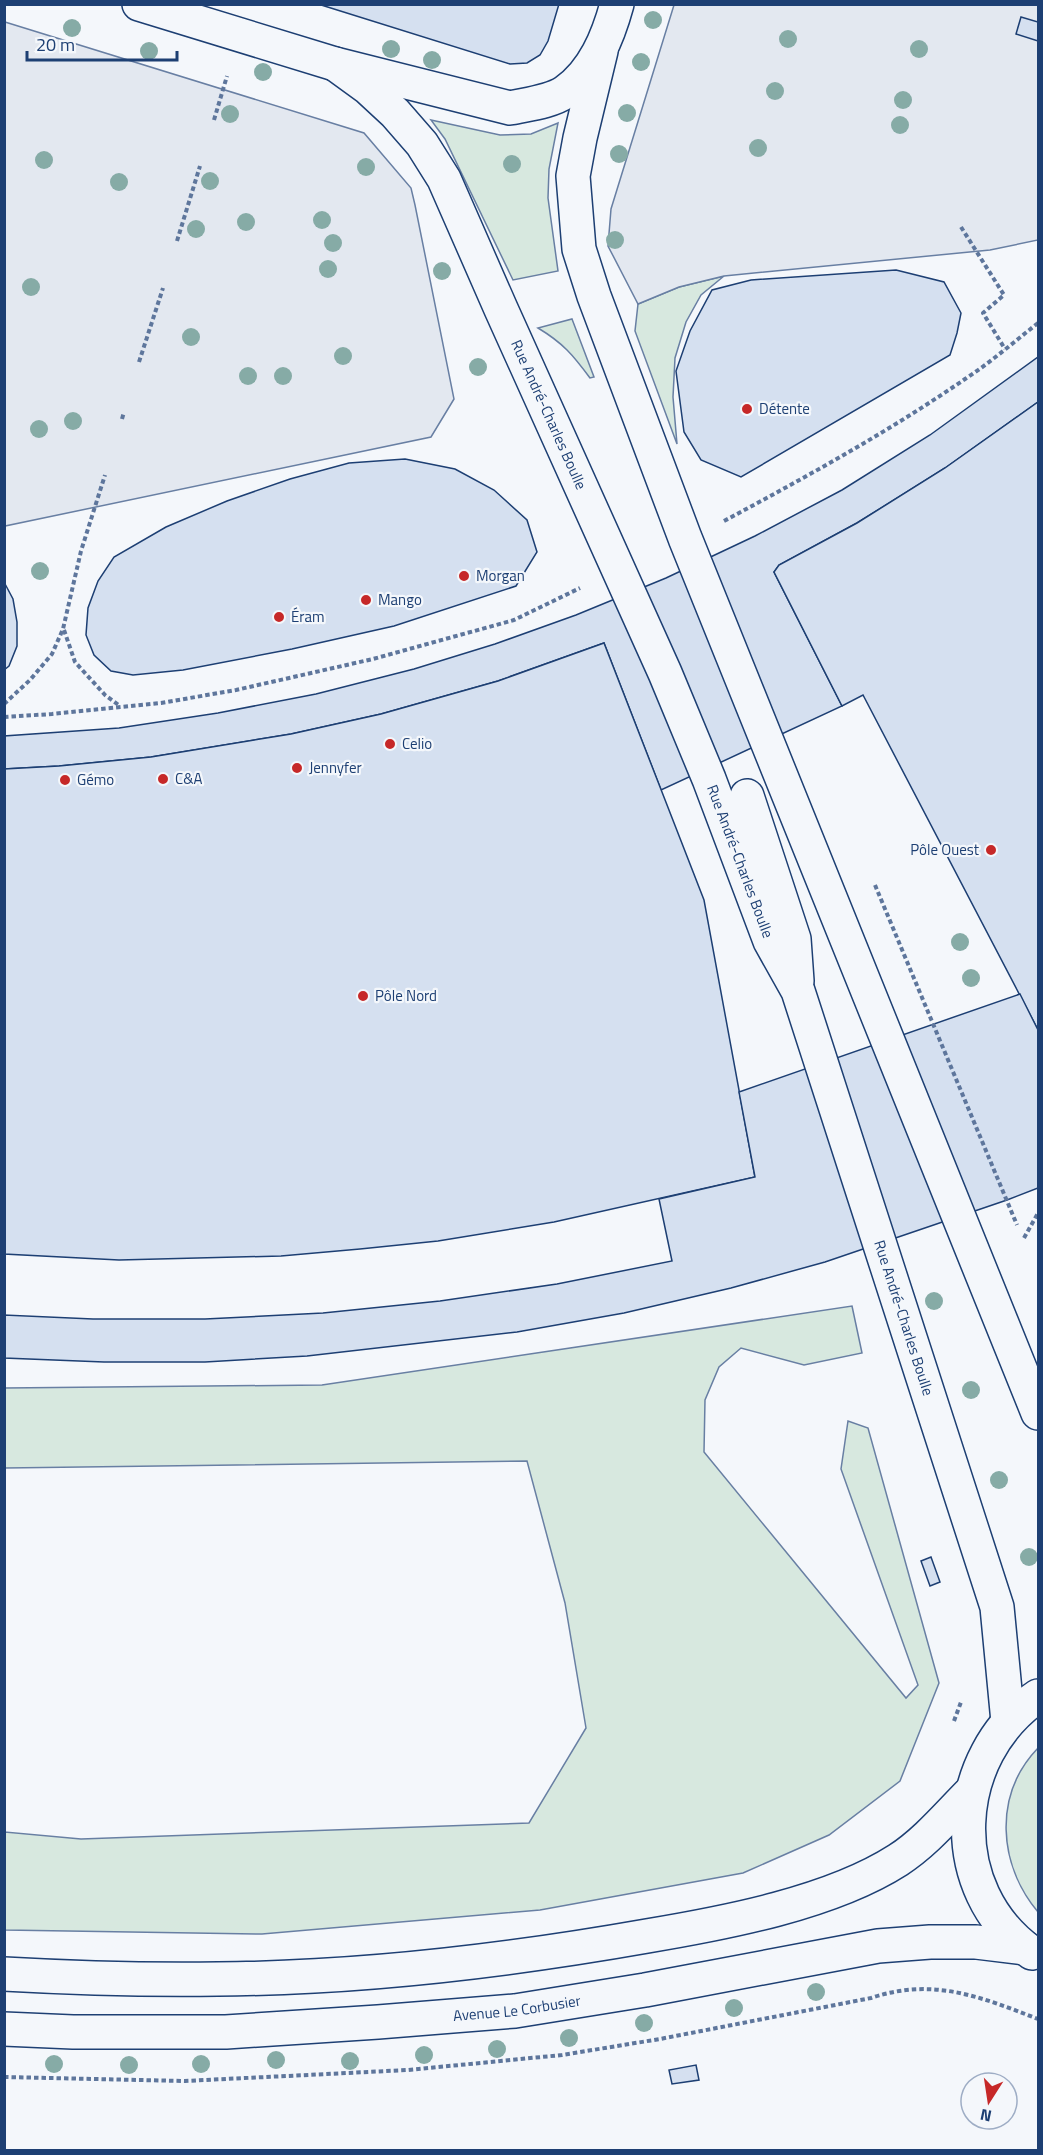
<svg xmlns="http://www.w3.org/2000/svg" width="1043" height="2155" viewBox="0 0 1043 2155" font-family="'Titillium Web',sans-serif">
	<rect width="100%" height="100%" fill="#f4f7fb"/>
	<g fill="#d7e8df" stroke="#687fa3" stroke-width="1.5">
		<path d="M 431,120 L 500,135 L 531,134 L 558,123 L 549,169 L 548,198 L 558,271 L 513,280 L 445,139 Z"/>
		<path d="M 724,276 L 701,295 L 686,322 L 675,358 L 673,397 L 677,444 L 635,331 L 638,304 L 679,287 Z"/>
		<path d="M 572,319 L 594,377 L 590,378 C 573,355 563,343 538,328 Z"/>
		<path d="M 852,1306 L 862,1353 L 804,1365 L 741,1348 L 719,1367 L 705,1400 L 704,1452 L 906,1698 L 918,1685 L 841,1469 L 848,1421 L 868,1428 L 939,1683 L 900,1781 L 829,1835 L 743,1873 L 540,1910 L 262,1934 L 5,1930 L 5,1832 L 81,1839 L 529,1823 L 586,1728 L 565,1603 L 527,1461 L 5,1468 L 5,1388 L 322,1385 Z"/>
		<path d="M 1038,1748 L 1038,1912 C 998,1864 993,1795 1038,1748 Z"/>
	</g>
	<g fill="#e3e8f0" stroke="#687fa3" stroke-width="1.5">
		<path d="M 674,5 L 1038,5 L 1038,240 L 990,250 L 724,276 L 679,287 L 638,304 L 608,246 L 611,209 Z"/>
		<path d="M 5,22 L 364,133 L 411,188 L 415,205 L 454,399 L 431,437 L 5,526 Z"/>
	</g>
	<g fill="#d5e0f0" stroke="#1d3f73" stroke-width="1.5">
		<path d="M 318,4 L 559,4 L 548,41 L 540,55 L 527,63 L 510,64 Z"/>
		<path d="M 1021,17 L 1038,22 L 1038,41 L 1016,34 Z"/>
		<path d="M 896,270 L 944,282 L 961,313 L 957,333 L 950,355 L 741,477 L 701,460 L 684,432 L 676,371 L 690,331 L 712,290 L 751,280 Z"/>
		<path d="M 1038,357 L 1038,402 L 945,468 L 857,523 L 779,565 L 774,572 L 842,706 L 661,790 L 604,643 L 498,681 L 381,714 L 291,734 L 151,757 L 59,766 L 4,769 L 4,736 L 119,728 L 218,713 L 316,694 L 414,669 L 495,644 L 576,615 L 666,578 L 755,536 L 842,490 L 930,435 Z"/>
		<path d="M 1038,402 L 1038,1030 L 863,695 L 842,706 L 774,572 L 779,565 L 857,523 L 945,468 Z"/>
		<path d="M 405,459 L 455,469 L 494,490 L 527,520 L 537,552 L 516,586 L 394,626 L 292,649 L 183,670 L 133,675 L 111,671 L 94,655 L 86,635 L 88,608 L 98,581 L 114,557 L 166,527 L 227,501 L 290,479 L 349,463 Z"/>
		<path d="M 4,582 L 13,599 L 17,622 L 17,646 L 9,666 L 4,670 Z"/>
		<path d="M 604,643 L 704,900 L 755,1177 L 554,1222 L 438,1241 L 360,1249 L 281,1256 L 119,1260 L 4,1254 L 4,769 L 59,766 L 151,757 L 291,734 L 381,714 L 498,681 Z"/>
		<path d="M 1020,994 L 1038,1030 L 1038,1188 L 1007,1200 L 825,1262 L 731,1288 L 624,1313 L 517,1332 L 307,1356 L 205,1362 L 104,1362 L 4,1358 L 4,1315 L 93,1319 L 205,1319 L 323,1313 L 440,1301 L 557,1284 L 672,1261 L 659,1199 L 755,1177 L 739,1092 Z"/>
		<path d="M 931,1557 L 940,1582 L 930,1586 L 921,1561 Z"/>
		<path d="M 696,2065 L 699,2080 L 672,2084 L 669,2070 Z"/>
	</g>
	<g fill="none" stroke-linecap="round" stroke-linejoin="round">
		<g stroke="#1d3f73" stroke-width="36">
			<g id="minor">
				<path d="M 139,4 L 335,64 L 510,108 C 528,104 550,102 565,92 C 594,72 608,37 617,4"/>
				<path d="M 601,51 L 580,138 L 573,176 L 579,249 L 594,296 L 685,538 L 1038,1413"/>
				<path id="s1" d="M 335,64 L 368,88 L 395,113 L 422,144 L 444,179 L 501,309 L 665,673 L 709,779 L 770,941 L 798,991 L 997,1607 L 1008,1722"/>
				<path d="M 747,796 L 794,939 L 797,981"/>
				<path d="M 1032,1953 C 943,1890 950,1756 1038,1696"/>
				<path d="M 4,1974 C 75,1978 147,1980 218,1979 C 361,1978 505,1961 647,1936 C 725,1923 831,1903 898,1860 C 926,1842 949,1814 972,1791"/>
				<path id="s2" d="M 4,2029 L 73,2032 L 226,2032 L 378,2022 L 515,2011 L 645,1990 L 878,1946 L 930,1942 L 976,1942 L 1025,1948"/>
			</g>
		</g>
		<g stroke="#5e769c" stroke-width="4" stroke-dasharray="4.5 3" stroke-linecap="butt">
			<path d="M 214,120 L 227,76"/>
			<path d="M 961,227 L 1004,295 L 983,313 L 1005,349"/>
			<path d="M 177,241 L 200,166"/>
			<path d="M 139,362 L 163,288"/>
			<path d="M 122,419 L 124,412"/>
			<path d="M 724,521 C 806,477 888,432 965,379 C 991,362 1014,342 1038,323"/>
			<path d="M 64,630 L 75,662 L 105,695 L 120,706"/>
			<path d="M 4,704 L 30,680 L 52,654 L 63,629 L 81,551 L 105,475"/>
			<path d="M 4,717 L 52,714 L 161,703 L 236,690 L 373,659 L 514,620 L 580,588"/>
			<path d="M 875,885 L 1017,1225"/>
			<path d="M 1024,1238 L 1038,1213"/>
			<path d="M 954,1721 L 961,1702"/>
			<path d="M 4,2077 L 185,2081 L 408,2070 L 562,2055 L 660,2039 L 871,1998 C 933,1977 981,1997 1038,2019"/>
		</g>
		<use href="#minor" stroke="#f4f7fb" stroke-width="33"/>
	</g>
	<g fill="#86aba6">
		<circle cx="653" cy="20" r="9"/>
		<circle cx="72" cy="28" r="9"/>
		<circle cx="788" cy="39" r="9"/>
		<circle cx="391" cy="49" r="9"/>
		<circle cx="919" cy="49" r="9"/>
		<circle cx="149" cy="51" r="9"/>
		<circle cx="432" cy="60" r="9"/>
		<circle cx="641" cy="62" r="9"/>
		<circle cx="263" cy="72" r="9"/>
		<circle cx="775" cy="91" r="9"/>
		<circle cx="903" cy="100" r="9"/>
		<circle cx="627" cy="113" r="9"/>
		<circle cx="230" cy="114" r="9"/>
		<circle cx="900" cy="125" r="9"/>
		<circle cx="758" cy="148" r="9"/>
		<circle cx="619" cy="154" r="9"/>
		<circle cx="44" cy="160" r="9"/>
		<circle cx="512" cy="164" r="9"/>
		<circle cx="366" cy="167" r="9"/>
		<circle cx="210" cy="181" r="9"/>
		<circle cx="119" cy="182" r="9"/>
		<circle cx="322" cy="220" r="9"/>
		<circle cx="246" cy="222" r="9"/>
		<circle cx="196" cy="229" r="9"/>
		<circle cx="615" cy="240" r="9"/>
		<circle cx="333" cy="243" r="9"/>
		<circle cx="328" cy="269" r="9"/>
		<circle cx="442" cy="271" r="9"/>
		<circle cx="31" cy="287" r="9"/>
		<circle cx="191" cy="337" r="9"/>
		<circle cx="343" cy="356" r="9"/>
		<circle cx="478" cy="367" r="9"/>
		<circle cx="248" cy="376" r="9"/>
		<circle cx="283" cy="376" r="9"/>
		<circle cx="73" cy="421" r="9"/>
		<circle cx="39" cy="429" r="9"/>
		<circle cx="40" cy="571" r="9"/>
		<circle cx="960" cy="942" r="9"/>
		<circle cx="971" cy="978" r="9"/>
		<circle cx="934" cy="1301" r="9"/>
		<circle cx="971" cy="1390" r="9"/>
		<circle cx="999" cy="1480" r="9"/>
		<circle cx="1029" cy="1557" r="9"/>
		<circle cx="816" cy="1992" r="9"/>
		<circle cx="734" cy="2008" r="9"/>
		<circle cx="644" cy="2023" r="9"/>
		<circle cx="569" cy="2038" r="9"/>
		<circle cx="497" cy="2049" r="9"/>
		<circle cx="424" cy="2055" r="9"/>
		<circle cx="276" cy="2060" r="9"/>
		<circle cx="350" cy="2061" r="9"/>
		<circle cx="54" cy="2064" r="9"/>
		<circle cx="201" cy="2064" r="9"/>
		<circle cx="129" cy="2065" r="9"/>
	</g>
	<g fill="#c62828" stroke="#f4f7fb" stroke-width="2">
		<circle cx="747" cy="409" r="6"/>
		<circle cx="464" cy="576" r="6"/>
		<circle cx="366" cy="600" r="6"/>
		<circle cx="279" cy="617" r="6"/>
		<circle cx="390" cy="744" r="6"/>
		<circle cx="297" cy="768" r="6"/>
		<circle cx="163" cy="779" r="6"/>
		<circle cx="65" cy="780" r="6"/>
		<circle cx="991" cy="850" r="6"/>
		<circle cx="363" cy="996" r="6"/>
	</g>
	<g text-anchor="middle" stroke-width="4.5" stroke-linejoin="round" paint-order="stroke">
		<g font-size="15" fill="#1d3f73" stroke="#f4f7fb" text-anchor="start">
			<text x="759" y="414">Détente</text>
			<text x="476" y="581">Morgan</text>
			<text x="378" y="605">Mango</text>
			<text x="291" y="622">Éram</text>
			<text x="402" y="749">Celio</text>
			<text x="309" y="773">Jennyfer</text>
			<text x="175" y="784">C&amp;A</text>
			<text x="77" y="785">Gémo</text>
			<text x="979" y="855" text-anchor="end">Pôle Ouest</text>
			<text x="375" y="1001">Pôle Nord</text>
		</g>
		<g font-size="15" fill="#1d3f73" stroke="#f4f7fb">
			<text dy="5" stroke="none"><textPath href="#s1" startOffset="418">Rue André-Charles Boulle</textPath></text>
			<text dy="5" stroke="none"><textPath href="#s1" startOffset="904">Rue André-Charles Boulle</textPath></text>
			<text dy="5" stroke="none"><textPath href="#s1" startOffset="1390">Rue André-Charles Boulle</textPath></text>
			<text dy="5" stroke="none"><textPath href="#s2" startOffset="514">Avenue Le Corbusier</textPath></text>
		</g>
	</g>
	<rect width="1043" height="2155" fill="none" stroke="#1d3f73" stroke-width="12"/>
	<g transform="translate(989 2101) rotate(192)"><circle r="28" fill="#f4f7fb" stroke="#9eadc5" stroke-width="1.5"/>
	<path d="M0-4.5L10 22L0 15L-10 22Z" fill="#c62828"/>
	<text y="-9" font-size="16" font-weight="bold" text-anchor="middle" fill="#1d3f73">N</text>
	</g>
	<path d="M27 51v9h150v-9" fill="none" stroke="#1d3f73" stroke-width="3"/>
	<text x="36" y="51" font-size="18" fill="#1d3f73" stroke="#f4f7fb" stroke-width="4.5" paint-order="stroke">20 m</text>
</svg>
